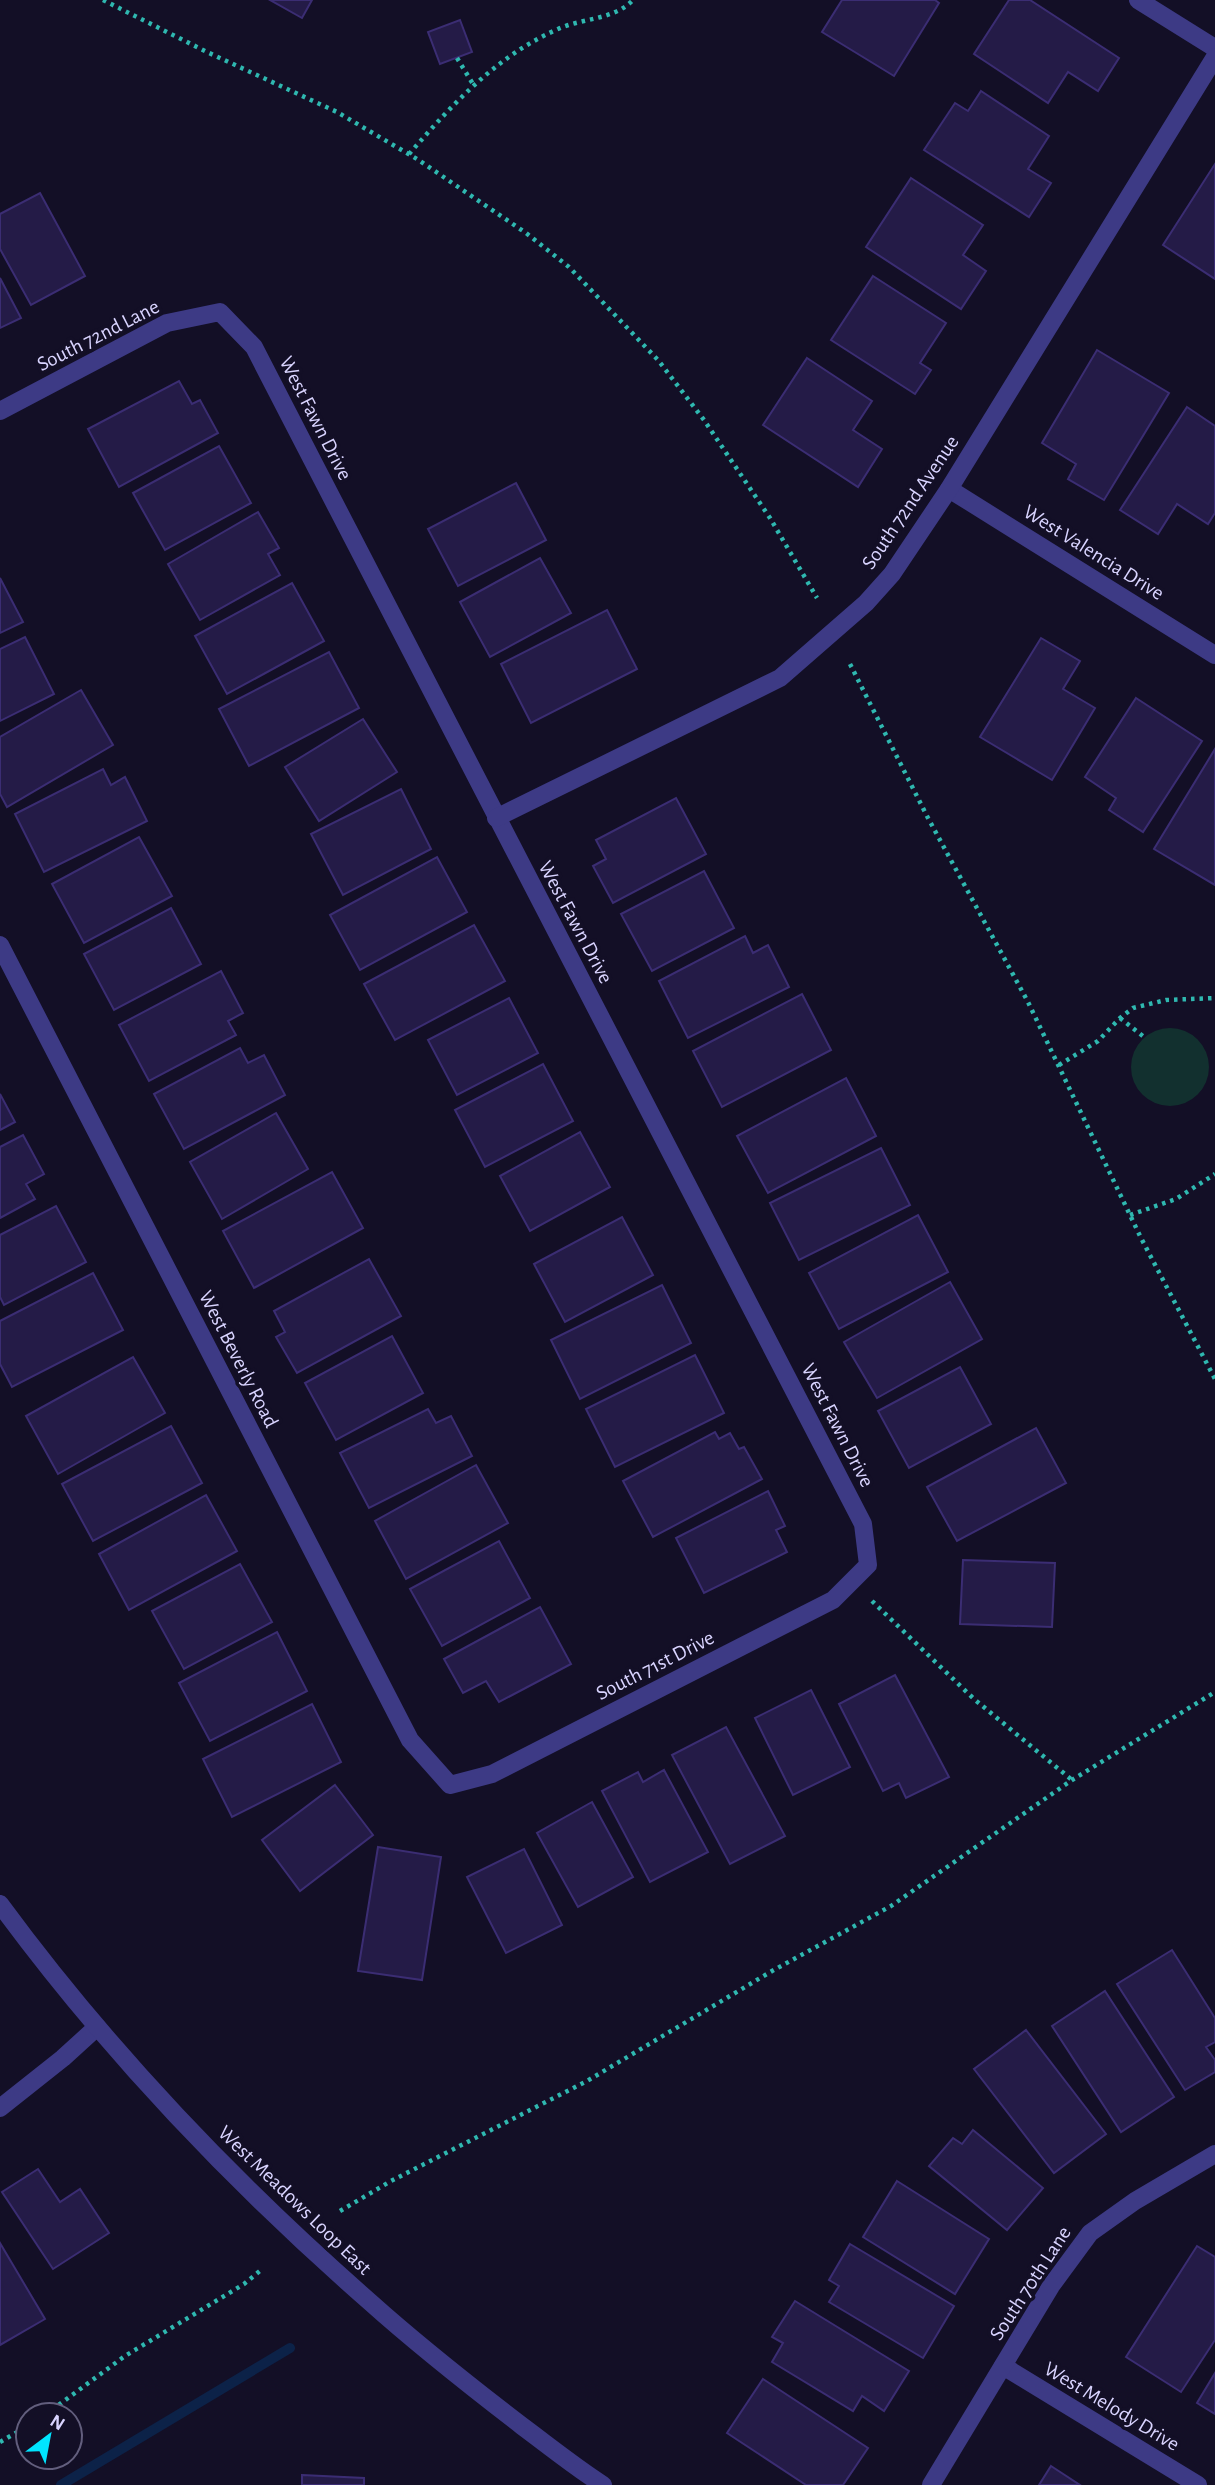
<svg xmlns="http://www.w3.org/2000/svg" width="1215" height="2485" viewBox="0 0 1215 2485" font-family="'Alegreya Sans',sans-serif">
	<rect width="100%" height="100%" fill="#130f26"/>
	<circle fill="#12302f" cx="1170" cy="1067" r="39"/>
	<g fill="none" stroke-linecap="round" stroke-linejoin="round">
		<path stroke="#0c2248" stroke-width="10" d="M 61,2485 L 290,2348"/>
	</g>
	<g fill="#241b47" stroke="#3b2d73" stroke-width="2">
		<path d="M 270,0 L 312,0 L 302,18 Z"/>
		<path d="M 842,0 L 935,0 L 939,3 L 894,76 L 822,32 Z"/>
		<path d="M 1009,0 L 1030,0 L 1119,58 L 1098,91 L 1068,72 L 1048,103 L 974,54 Z"/>
		<path d="M 460,20 L 472,52 L 440,64 L 428,32 Z"/>
		<path d="M 981,91 L 1049,136 L 1028,169 L 1051,183 L 1029,217 L 924,150 L 955,103 L 968,111 Z"/>
		<path d="M 1215,164 L 1215,279 L 1163,245 Z"/>
		<path d="M 911,178 L 983,225 L 963,255 L 986,271 L 961,309 L 866,247 Z"/>
		<path d="M 40,193 L 85,276 L 31,305 L 0,249 L 0,214 Z"/>
		<path d="M 873,276 L 946,323 L 920,363 L 931,370 L 915,394 L 831,340 Z"/>
		<path d="M 0,278 L 21,318 L 0,328 Z"/>
		<path d="M 1097,350 L 1169,393 L 1104,500 L 1068,479 L 1076,464 L 1042,443 Z"/>
		<path d="M 807,358 L 872,401 L 853,430 L 882,449 L 858,487 L 763,425 Z"/>
		<path d="M 179,381 L 192,404 L 200,400 L 218,433 L 119,487 L 88,429 Z"/>
		<path d="M 1187,407 L 1215,426 L 1215,513 L 1208,524 L 1177,504 L 1158,534 L 1120,510 Z"/>
		<path d="M 219,446 L 251,503 L 165,550 L 133,493 Z"/>
		<path d="M 516,483 L 546,540 L 458,586 L 428,529 Z"/>
		<path d="M 258,512 L 279,548 L 268,554 L 280,575 L 200,620 L 168,564 Z"/>
		<path d="M 540,558 L 571,613 L 490,657 L 460,602 Z"/>
		<path d="M 0,578 L 23,622 L 0,633 Z"/>
		<path d="M 292,583 L 324,641 L 227,694 L 195,636 Z"/>
		<path d="M 607,610 L 637,669 L 531,723 L 501,664 Z"/>
		<path d="M 25,637 L 54,694 L 0,721 L 0,649 Z"/>
		<path d="M 1041,638 L 1080,661 L 1063,689 L 1095,708 L 1052,780 L 980,737 Z"/>
		<path d="M 329,652 L 359,708 L 249,766 L 219,709 Z"/>
		<path d="M 81,690 L 113,745 L 7,807 L 0,794 L 0,737 Z"/>
		<path d="M 1136,698 L 1202,741 L 1143,832 L 1109,810 L 1116,798 L 1085,777 Z"/>
		<path d="M 363,719 L 397,772 L 319,821 L 285,767 Z"/>
		<path d="M 1215,749 L 1215,885 L 1154,849 Z"/>
		<path d="M 103,769 L 111,785 L 125,777 L 147,821 L 44,872 L 15,814 Z"/>
		<path d="M 401,789 L 431,849 L 343,895 L 311,834 Z"/>
		<path d="M 676,798 L 706,854 L 613,903 L 593,866 L 606,859 L 596,840 Z"/>
		<path d="M 139,837 L 172,896 L 84,943 L 52,884 Z"/>
		<path d="M 437,857 L 467,912 L 360,970 L 330,915 Z"/>
		<path d="M 704,871 L 734,928 L 652,971 L 621,914 Z"/>
		<path d="M 171,908 L 201,964 L 114,1010 L 84,954 Z"/>
		<path d="M 474,925 L 505,981 L 395,1040 L 364,984 Z"/>
		<path d="M 745,936 L 753,953 L 768,945 L 789,987 L 688,1038 L 659,981 Z"/>
		<path d="M 221,971 L 243,1013 L 228,1021 L 236,1035 L 149,1081 L 119,1025 Z"/>
		<path d="M 802,994 L 831,1050 L 722,1107 L 693,1051 Z"/>
		<path d="M 509,998 L 538,1053 L 457,1095 L 428,1040 Z"/>
		<path d="M 240,1048 L 248,1063 L 264,1055 L 285,1095 L 184,1149 L 154,1094 Z"/>
		<path d="M 543,1064 L 573,1121 L 485,1167 L 455,1110 Z"/>
		<path d="M 846,1078 L 876,1136 L 768,1193 L 737,1136 Z"/>
		<path d="M 0,1094 L 15,1122 L 0,1130 Z"/>
		<path d="M 276,1113 L 308,1169 L 222,1219 L 190,1162 Z"/>
		<path d="M 580,1132 L 610,1187 L 530,1231 L 500,1176 Z"/>
		<path d="M 23,1135 L 44,1174 L 26,1184 L 35,1199 L 0,1218 L 0,1147 Z"/>
		<path d="M 881,1148 L 910,1205 L 799,1260 L 770,1203 Z"/>
		<path d="M 332,1172 L 363,1228 L 254,1288 L 223,1231 Z"/>
		<path d="M 56,1206 L 86,1262 L 4,1305 L 0,1297 L 0,1235 Z"/>
		<path d="M 918,1215 L 948,1272 L 839,1329 L 809,1273 Z"/>
		<path d="M 622,1217 L 653,1275 L 565,1322 L 534,1264 Z"/>
		<path d="M 369,1259 L 401,1316 L 297,1373 L 276,1337 L 285,1332 L 274,1311 Z"/>
		<path d="M 93,1273 L 123,1330 L 12,1387 L 0,1364 L 0,1321 Z"/>
		<path d="M 950,1282 L 982,1339 L 877,1398 L 844,1342 Z"/>
		<path d="M 662,1285 L 691,1343 L 580,1399 L 551,1340 Z"/>
		<path d="M 392,1336 L 423,1393 L 336,1440 L 305,1383 Z"/>
		<path d="M 695,1355 L 724,1413 L 615,1467 L 586,1409 Z"/>
		<path d="M 133,1357 L 165,1413 L 58,1474 L 26,1416 Z"/>
		<path d="M 960,1367 L 991,1424 L 909,1468 L 878,1411 Z"/>
		<path d="M 428,1409 L 436,1423 L 451,1416 L 472,1456 L 369,1508 L 340,1453 Z"/>
		<path d="M 171,1426 L 202,1483 L 93,1541 L 62,1484 Z"/>
		<path d="M 1036,1428 L 1066,1483 L 957,1541 L 927,1487 Z"/>
		<path d="M 715,1432 L 719,1439 L 730,1433 L 739,1449 L 744,1447 L 762,1479 L 653,1537 L 623,1481 Z"/>
		<path d="M 476,1465 L 508,1523 L 406,1579 L 375,1521 Z"/>
		<path d="M 768,1491 L 785,1526 L 776,1530 L 787,1552 L 704,1593 L 676,1538 Z"/>
		<path d="M 206,1495 L 237,1551 L 129,1610 L 99,1554 Z"/>
		<path d="M 499,1541 L 530,1598 L 442,1646 L 410,1589 Z"/>
		<path d="M 963,1560 L 1055,1563 L 1052,1627 L 960,1624 Z"/>
		<path d="M 240,1564 L 272,1622 L 184,1669 L 152,1611 Z"/>
		<path d="M 540,1607 L 571,1664 L 499,1702 L 486,1681 L 463,1693 L 444,1659 Z"/>
		<path d="M 277,1632 L 307,1691 L 210,1741 L 179,1683 Z"/>
		<path d="M 895,1675 L 949,1777 L 906,1798 L 899,1783 L 883,1791 L 839,1704 Z"/>
		<path d="M 811,1690 L 850,1767 L 793,1795 L 755,1718 Z"/>
		<path d="M 312,1704 L 341,1762 L 232,1817 L 203,1759 Z"/>
		<path d="M 726,1727 L 785,1836 L 730,1864 L 672,1755 Z"/>
		<path d="M 664,1770 L 708,1852 L 650,1882 L 602,1791 L 638,1772 L 643,1782 Z"/>
		<path d="M 335,1785 L 373,1835 L 300,1891 L 262,1840 Z"/>
		<path d="M 592,1802 L 633,1877 L 578,1907 L 537,1833 Z"/>
		<path d="M 378,1847 L 441,1857 L 422,1980 L 358,1971 Z"/>
		<path d="M 524,1849 L 562,1925 L 506,1953 L 467,1877 Z"/>
		<path d="M 1172,1950 L 1215,2018 L 1215,2042 L 1206,2047 L 1215,2060 L 1215,2072 L 1185,2090 L 1117,1984 Z"/>
		<path d="M 1105,1991 L 1174,2097 L 1121,2132 L 1052,2026 Z"/>
		<path d="M 1026,2030 L 1106,2134 L 1054,2173 L 974,2069 Z"/>
		<path d="M 973,2130 L 1043,2188 L 1007,2230 L 929,2166 L 953,2138 L 962,2144 Z"/>
		<path d="M 38,2169 L 60,2202 L 80,2189 L 109,2233 L 53,2269 L 2,2192 Z"/>
		<path d="M 897,2181 L 989,2239 L 955,2294 L 863,2237 Z"/>
		<path d="M 0,2243 L 45,2319 L 0,2345 Z"/>
		<path d="M 850,2244 L 954,2306 L 923,2358 L 829,2302 L 839,2286 L 829,2280 Z"/>
		<path d="M 1197,2246 L 1215,2257 L 1215,2340 L 1181,2392 L 1126,2357 Z"/>
		<path d="M 795,2301 L 909,2371 L 884,2411 L 862,2396 L 853,2411 L 772,2362 L 783,2343 L 772,2337 Z"/>
		<path d="M 1215,2373 L 1215,2414 L 1197,2403 Z"/>
		<path d="M 763,2379 L 868,2448 L 843,2485 L 806,2485 L 727,2433 Z"/>
		<path d="M 1051,2466 L 1080,2485 L 1039,2485 Z"/>
		<path d="M 302,2475 L 364,2478 L 364,2485 L 302,2485 Z"/>
	</g>
	<g fill="none" stroke-linecap="round" stroke-linejoin="round">
		<g stroke="#2fb8b0" stroke-width="4.5" stroke-dasharray="3.5 5" stroke-linecap="butt">
			<path d="M 103,0 L 207,52 L 337,112 L 417,159 L 526,233 L 569,267 L 658,360 L 704,420 L 770,518 L 817,598"/>
			<path d="M 457,58 L 473,84"/>
			<path d="M 409,154 C 452,105 496,56 558,29 C 582,18 614,20 633,0"/>
			<path d="M 850,664 L 928,818 L 1028,1002 L 1141,1238 L 1215,1379"/>
			<path d="M 1120,1018 L 1144,1037"/>
			<path d="M 1059,1065 L 1098,1041 L 1120,1018 L 1133,1008 L 1166,1000 L 1215,998"/>
			<path d="M 1130,1215 L 1176,1199 L 1215,1174"/>
			<path d="M 872,1601 L 974,1699 L 1072,1780"/>
			<path d="M 340,2211 L 391,2181 L 587,2081 L 772,1971 L 891,1906 L 1072,1780 L 1215,1692"/>
			<path d="M 45,2415 L 125,2356 L 244,2284 L 261,2270"/>
			<path d="M 0,2442 L 28,2426"/>
		</g>
		<g stroke="#3d3a85" stroke-width="18">
			<path d="M 1138,0 L 1215,48"/>
			<path d="M 0,411 L 167,323 L 220,312 L 254,347 C 456,740 662,1131 863,1524 L 868,1565 L 833,1600 L 492,1774 L 450,1785 L 410,1740 L 0,945"/>
			<path d="M 949,489 L 1215,655"/>
			<path d="M 496,818 L 780,678 L 866,603 L 892,574 L 949,489 L 1215,57"/>
			<path d="M 0,2108 L 63,2058 L 97,2027"/>
			<path d="M 1003,2366 L 1198,2485"/>
			<path d="M 931,2485 L 1051,2286 L 1090,2233 L 1135,2201 L 1215,2154"/>
		</g>
		<path stroke="#3d3a85" stroke-width="18" d="M 0,1904 C 108,2051 233,2182 370,2302 C 419,2346 470,2386 522,2426 C 549,2446 575,2467 603,2485"/>
	</g>
	<g text-anchor="middle" stroke-width="7" stroke-linejoin="round" paint-order="stroke">
		<g font-size="21" fill="#d9d4ff" stroke="#130f26">
			<text transform="translate(98 335) rotate(-27)" y="7">South 72nd Lane</text>
			<text transform="translate(316 418) rotate(63)" y="7">West Fawn Drive</text>
			<text transform="translate(910 502) rotate(-56)" y="7">South 72nd Avenue</text>
			<text transform="translate(1094 552) rotate(32)" y="7">West Valencia Drive</text>
			<text transform="translate(576 922) rotate(62)" y="7">West Fawn Drive</text>
			<text transform="translate(239 1359) rotate(63)" y="7">West Beverly Road</text>
			<text transform="translate(838 1425) rotate(63)" y="7">West Fawn Drive</text>
			<text transform="translate(655 1665) rotate(-27)" y="7">South 71st Drive</text>
			<text transform="translate(295 2200) rotate(44)" y="7">West Meadows Loop East</text>
			<text transform="translate(1030 2283) rotate(-57)" y="7">South 70th Lane</text>
			<text transform="translate(1112 2406) rotate(31)" y="7">West Melody Drive</text>
		</g>
	</g>
	<g transform="translate(49 2436) rotate(32)"><circle r="33" fill="#130f26" stroke="#625e7d" stroke-width="2"/>
	<path d="M0-5L12 26L0 18L-12 26Z" fill="#00e5ff"/>
	<text y="-10" font-size="19" font-weight="bold" text-anchor="middle" fill="#d9d4ff">N</text>
	</g>
</svg>
